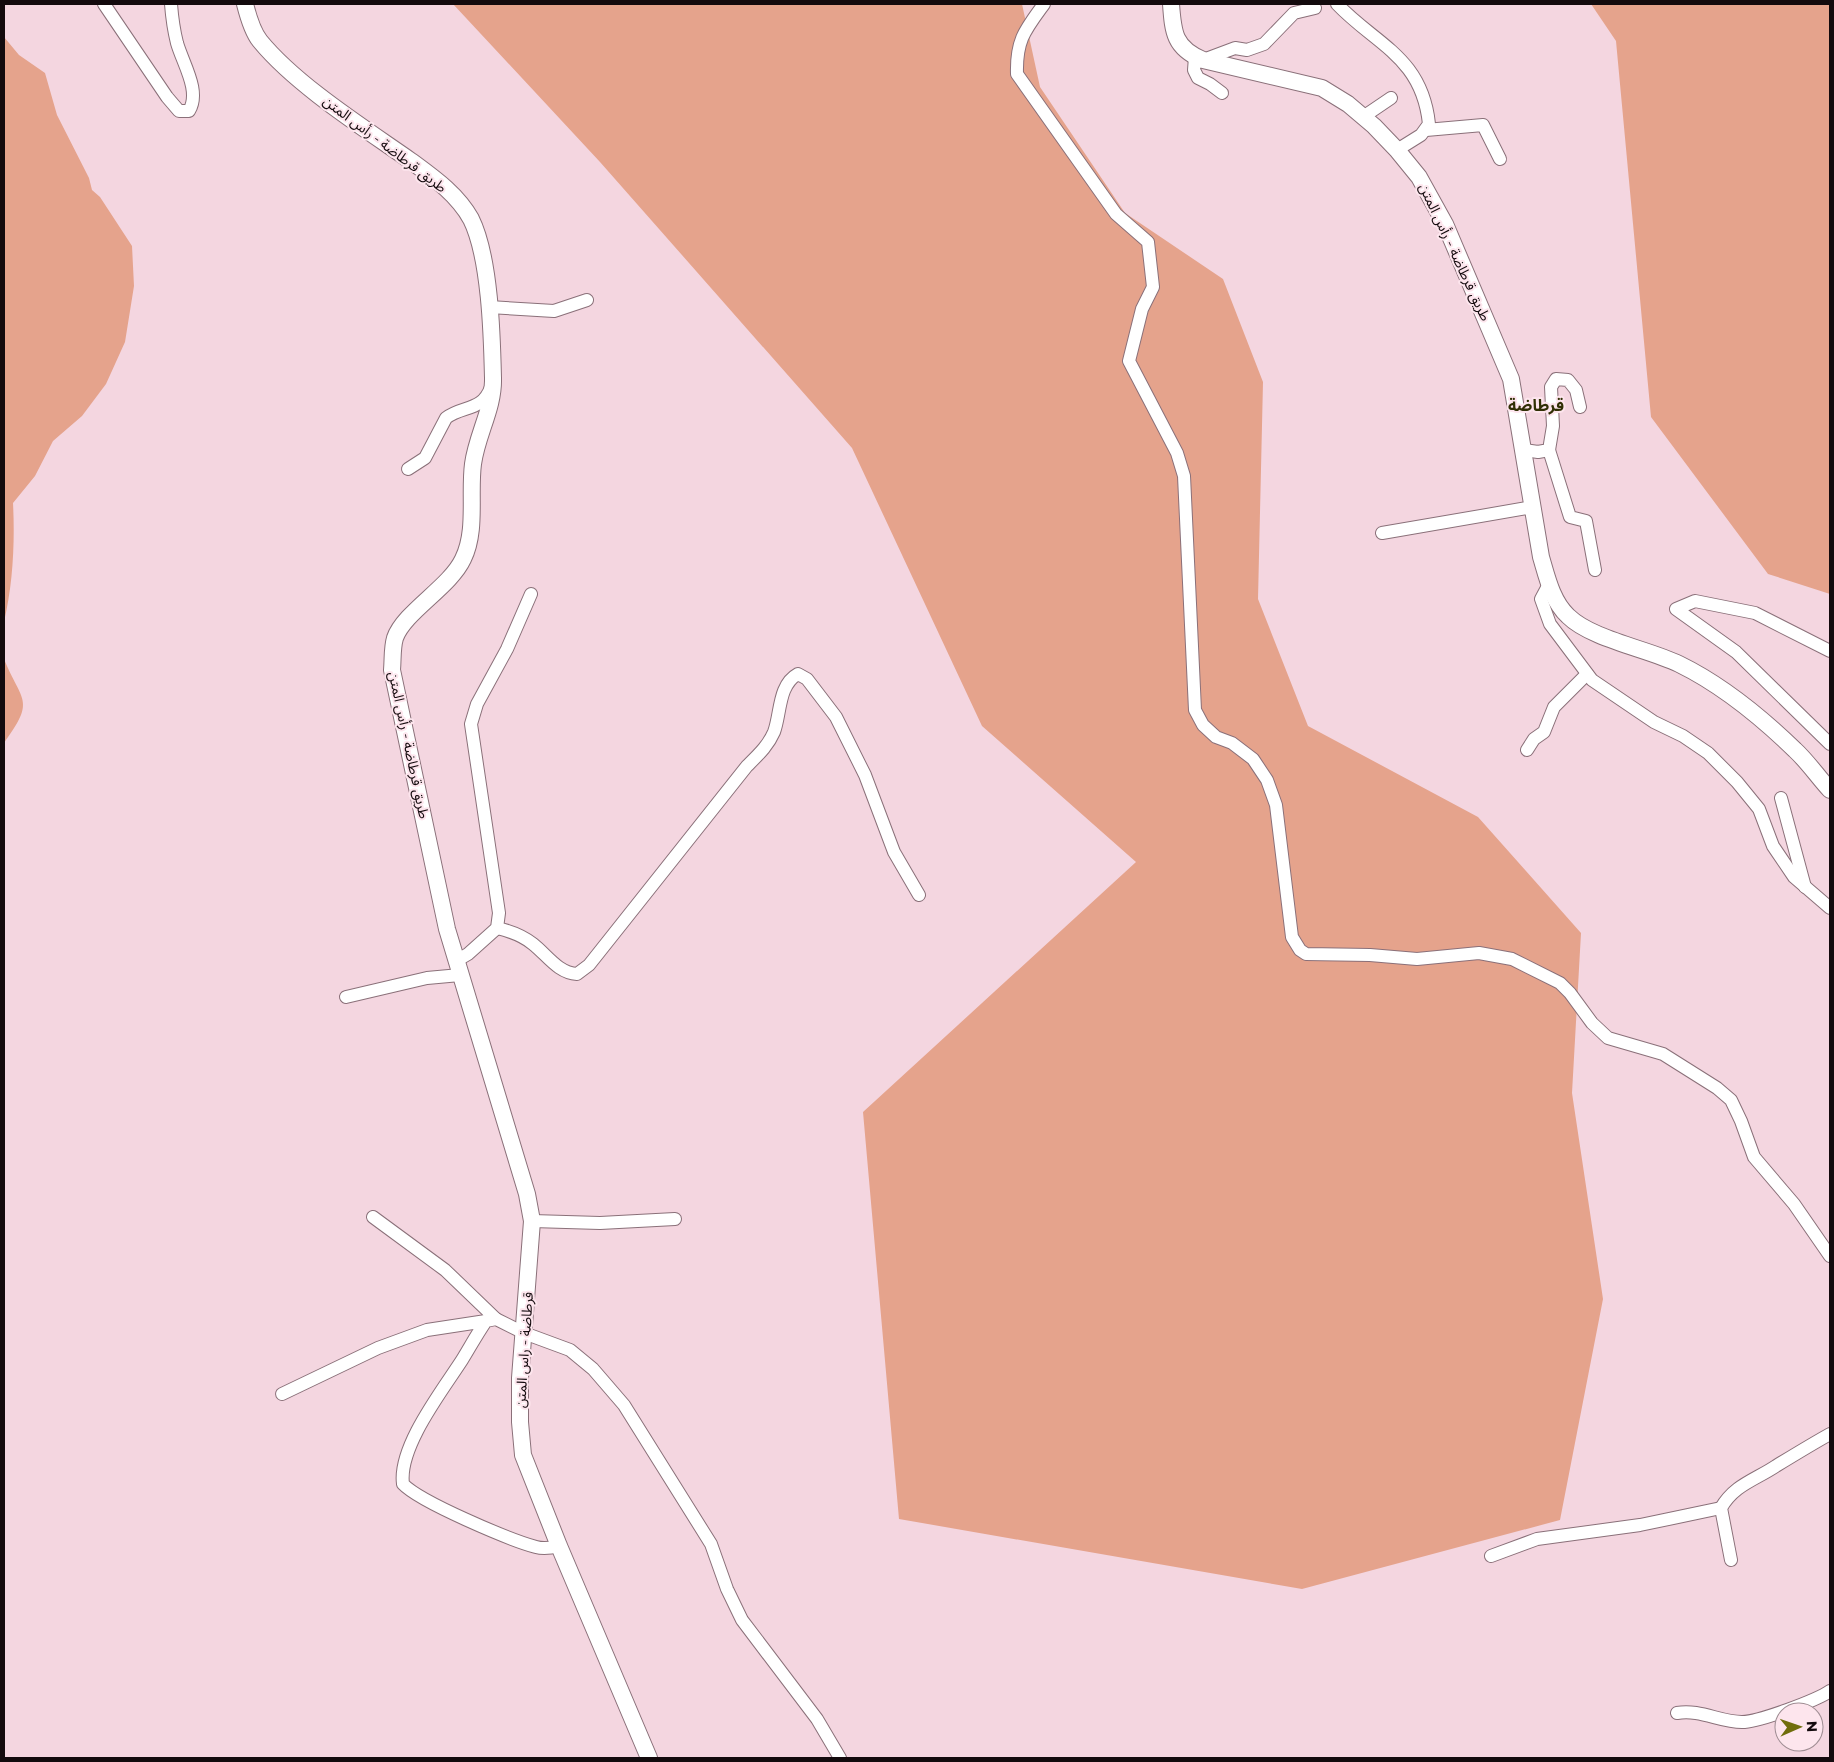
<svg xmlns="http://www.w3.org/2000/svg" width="1834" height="1762" viewBox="0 0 1834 1762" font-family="Montserrat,'Noto Sans Arabic',sans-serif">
	<rect width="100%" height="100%" fill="#f4d6e0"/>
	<g fill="#e5a38c">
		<path d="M 453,4 L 1022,4 L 1040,87 L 1125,213 L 1223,279 L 1263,382 L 1258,599 L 1308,726 L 1478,817 L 1581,933 L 1572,1093 L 1603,1299 L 1560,1520 L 1302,1589 L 899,1519 L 863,1112 L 1136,862 L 982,726 L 852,448 L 600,162 Z"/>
		<path d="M 1591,4 L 1830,4 L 1830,594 L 1768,574 L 1651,417 L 1616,41 Z"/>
		<path d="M 4,37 L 19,55 L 45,73 L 57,115 L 89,178 L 92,190 L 100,197 L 132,246 L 134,286 L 125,342 L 106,384 L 82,416 L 53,441 L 35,476 L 13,503 C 15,542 13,584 4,622 Z"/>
		<path d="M 4,659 C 22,703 36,699 4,743 Z"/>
	</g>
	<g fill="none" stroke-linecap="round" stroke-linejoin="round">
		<g stroke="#8a7079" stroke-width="14">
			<g id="minor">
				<path d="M 104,4 L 167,97 L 179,111 L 189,111 C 201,91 183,64 177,43 C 174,31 172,17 171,4"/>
				<path d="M 1044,4 C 1025,30 1016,40 1017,74 L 1116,214 L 1148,242 L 1153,287 L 1142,309 L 1129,361 L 1177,453 L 1184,476 L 1195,710 L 1203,725 L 1216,737 L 1232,743 L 1253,759 L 1267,780 L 1276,805 L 1292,937 L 1300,950 L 1306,954 L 1370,955 L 1417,959 L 1479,953 L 1512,959 L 1560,983 L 1570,993 L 1592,1023 L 1608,1038 L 1663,1054 L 1717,1088 L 1731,1100 L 1741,1121 L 1754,1157 L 1794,1204 L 1830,1256"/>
				<path d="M 1337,4 C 1376,45 1422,57 1429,124 L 1421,135 L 1397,150"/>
				<path d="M 1195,57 L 1194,70 L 1198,78 L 1210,84 L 1222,93"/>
				<path d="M 1203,60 L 1235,48 L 1247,50 L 1264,44 L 1294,13 L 1315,8"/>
				<path d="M 1363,117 L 1391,98"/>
				<path d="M 1426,130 L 1483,125 L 1500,159"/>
				<path d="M 489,307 L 554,311 L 587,300"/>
				<path d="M 1524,450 L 1538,452 L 1549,450 L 1553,426 L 1551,387 L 1556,379 L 1568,380 L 1576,390 L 1580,407"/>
				<path d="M 1549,450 L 1570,517 L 1586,521 L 1595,570"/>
				<path d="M 408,469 L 425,458 L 446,418 C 463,405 482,412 491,387"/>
				<path d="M 1382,533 L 1533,507"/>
				<path d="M 1549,584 L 1541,599 L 1550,624 L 1592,680 L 1654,722 L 1683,736 L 1708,753 L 1737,782 L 1759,809 L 1773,846 L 1794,877 L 1830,908"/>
				<path d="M 1830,651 L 1755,613 L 1695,601 L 1676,609 L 1736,652 L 1830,744"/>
				<path d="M 1527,750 L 1534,739 L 1544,732 L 1554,707 L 1587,674"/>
				<path d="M 1781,798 L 1805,887"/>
				<path d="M 497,928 C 510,931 522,935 533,944 C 547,955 558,973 577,974 L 589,965 L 747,766 C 758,755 768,746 774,732 C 781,713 778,685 798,674 L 807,679 L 836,717 L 865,775 L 894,852 L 919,895"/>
				<path d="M 456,961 L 468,954 L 497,928 L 499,913 L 471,724 L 477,704 L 507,649 L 531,594"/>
				<path d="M 346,997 L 427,978 L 460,975"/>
				<path d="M 373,1217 L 445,1270 L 496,1319"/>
				<path d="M 532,1221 L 600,1223 L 675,1219"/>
				<path d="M 282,1394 L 378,1348 L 427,1330 L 486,1321"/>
				<path d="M 559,1546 C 551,1548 543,1549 536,1547 C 510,1540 420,1502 403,1484 C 398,1447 442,1391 462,1360 C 470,1347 477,1334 486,1321 L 496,1319 L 524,1333 L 570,1350 L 593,1369 L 624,1405 L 711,1544 L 727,1589 L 742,1620 L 817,1719 L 840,1758"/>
				<path d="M 1491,1556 L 1537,1539 L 1640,1525 L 1721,1508"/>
				<path d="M 1731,1560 L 1721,1508 C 1734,1485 1755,1480 1776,1466 C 1794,1455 1812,1444 1830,1434"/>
				<path d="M 1677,1713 C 1700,1709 1720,1722 1742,1722 C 1759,1722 1817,1700 1830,1691"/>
			</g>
		</g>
		<g stroke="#8a7079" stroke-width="18">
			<g id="major">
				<path d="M 245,4 C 248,16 252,31 260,41 C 296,85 364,128 411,161 C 434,178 457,194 471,219 C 490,257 492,335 493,378 C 494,408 477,434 473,464 C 469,494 477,531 463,559 C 450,587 404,612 395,638 C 392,648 393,659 392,670 L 447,929 L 527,1194 L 532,1221 L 520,1378 L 520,1422 L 523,1455 L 559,1546 L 649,1758"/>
				<path d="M 1171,4 C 1173,32 1174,48 1203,60 L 1322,88 L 1348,104 L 1374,126 L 1397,150 L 1419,177 L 1445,224 L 1511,379 L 1541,557 C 1547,577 1552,601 1568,616 C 1591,639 1648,649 1679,664 C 1722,685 1761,717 1795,750 C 1808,762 1818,777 1830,790"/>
			</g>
		</g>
		<use href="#minor" stroke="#fff" stroke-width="12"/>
		<use href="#major" stroke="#fff" stroke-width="16"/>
	</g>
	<g text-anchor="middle" stroke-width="4" stroke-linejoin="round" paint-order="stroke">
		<g font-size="14" fill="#130a0d" stroke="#fde5ed">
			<text transform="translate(385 144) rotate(37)" y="5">طريق قرطاضة - رأس المتن</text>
			<text transform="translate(1455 252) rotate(65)" y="5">طريق قرطاضة - رأس المتن</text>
			<text transform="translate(409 745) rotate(78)" y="5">طريق قرطاضة - رأس المتن</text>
			<text transform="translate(524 1350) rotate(-86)" y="5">قرطاضة - راس المتن</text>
		</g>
		<g font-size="16" font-weight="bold" fill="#313005" stroke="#fde5ed">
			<text x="1536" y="411">قرطاضة</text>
		</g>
	</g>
	<rect width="1834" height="1762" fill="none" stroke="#130a0d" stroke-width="10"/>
	<g transform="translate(1799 1727) rotate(88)"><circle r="24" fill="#fde5ed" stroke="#9f8d93"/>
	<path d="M0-4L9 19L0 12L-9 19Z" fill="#706d0c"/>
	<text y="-8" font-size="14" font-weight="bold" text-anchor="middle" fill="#130a0d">N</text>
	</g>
</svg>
